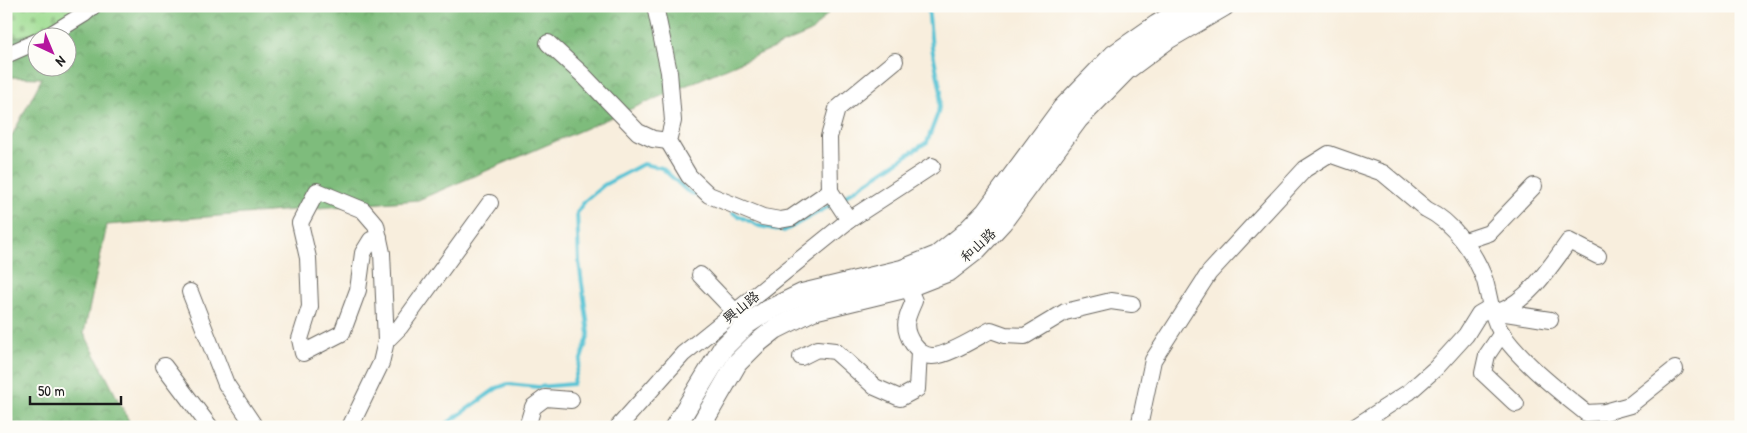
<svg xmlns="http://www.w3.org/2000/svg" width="1747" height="433" viewBox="0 0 1747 433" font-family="'Patrick Hand','LXGW WenKai TC',sans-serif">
	<defs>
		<pattern id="forest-crowns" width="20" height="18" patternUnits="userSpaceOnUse" patternTransform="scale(1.25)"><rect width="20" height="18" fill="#7ebc7b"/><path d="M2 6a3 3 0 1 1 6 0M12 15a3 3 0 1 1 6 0" fill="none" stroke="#669864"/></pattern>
		<pattern id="cemetery-stones" width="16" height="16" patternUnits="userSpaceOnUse" patternTransform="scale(1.25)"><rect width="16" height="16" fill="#9edc91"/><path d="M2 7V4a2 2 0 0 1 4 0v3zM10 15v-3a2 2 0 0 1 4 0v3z" fill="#88bc7c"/></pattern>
	</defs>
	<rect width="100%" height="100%" fill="#fdfcf7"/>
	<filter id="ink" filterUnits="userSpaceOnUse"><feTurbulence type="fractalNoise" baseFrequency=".02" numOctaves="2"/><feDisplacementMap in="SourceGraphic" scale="10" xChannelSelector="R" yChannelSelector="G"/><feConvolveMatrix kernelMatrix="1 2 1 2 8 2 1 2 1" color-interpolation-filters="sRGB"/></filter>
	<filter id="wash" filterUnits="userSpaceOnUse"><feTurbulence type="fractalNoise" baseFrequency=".0096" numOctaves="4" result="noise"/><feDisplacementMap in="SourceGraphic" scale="20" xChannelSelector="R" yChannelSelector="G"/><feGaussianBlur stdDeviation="1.12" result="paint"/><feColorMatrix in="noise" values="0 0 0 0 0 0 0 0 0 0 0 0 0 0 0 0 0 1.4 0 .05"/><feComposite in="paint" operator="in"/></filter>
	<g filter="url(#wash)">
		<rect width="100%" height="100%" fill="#f8eedd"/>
		<path fill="url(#forest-crowns)" stroke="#4d6c4c" fill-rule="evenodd" d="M 6,6 L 835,6 L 811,32 L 418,200 L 107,225 L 84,333 L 132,427 L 6,427 L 6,147 L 42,78 L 6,77 ZM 38,38 L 68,38 L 68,68 L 38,68 Z"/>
		<path fill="url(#cemetery-stones)" stroke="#5d7c56" d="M 6,6 L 83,6 L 30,34 L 6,39 Z"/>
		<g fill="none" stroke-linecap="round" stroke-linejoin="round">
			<g stroke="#59c3d4" stroke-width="4">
				<path d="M 841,199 L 927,142 L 938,113 L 941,92 L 932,48 L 928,6"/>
				<path d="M 733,213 L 759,226 L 784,231 L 833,204"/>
				<path d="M 442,427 L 497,388 L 508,384 L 538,387 L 573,384 L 589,334 L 579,262 L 577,212 L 585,201 L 604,185 L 643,164 L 662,168 L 687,191 L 702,198"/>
			</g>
		</g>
	</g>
	<g filter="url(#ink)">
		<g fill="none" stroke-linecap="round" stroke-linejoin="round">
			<g stroke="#696660" stroke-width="18">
				<g id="minor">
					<path d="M 655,6 L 669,72 L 673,121 L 668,141 L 689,176 L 709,195 L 763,217 L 780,220 L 791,218 L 830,191 L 829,137 L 837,109 L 895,61"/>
					<path d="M 45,38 L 84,14 L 93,6"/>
					<path d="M 548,43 L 583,75 L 638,132 L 653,139 L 668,141"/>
					<path d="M 6,55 L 38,41"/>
					<path d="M 849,220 L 932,166"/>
					<path d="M 1465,241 L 1489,233 L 1534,186"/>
					<path d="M 700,275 L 742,319"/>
					<path d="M 908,287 L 914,301 C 907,317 901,327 913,344 C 918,350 923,356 932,356 C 946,357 977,337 991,330 L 1005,335 L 1025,336 L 1065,312 L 1111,301 L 1132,304"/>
					<path d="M 190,292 L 226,384 L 253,424 L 253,427"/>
					<path d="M 1499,312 C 1530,299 1550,267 1569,241 L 1598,256"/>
					<path d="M 1502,333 L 1487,355 L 1483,373 L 1516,404"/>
					<path d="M 386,341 L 400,327 L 490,203"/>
					<path d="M 801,357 L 817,349 L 835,351 L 875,387 L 900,398 L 917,389 L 919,352"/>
					<path d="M 164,366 L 210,427"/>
					<path d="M 350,427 L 381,363 L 386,341 L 382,253 L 376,225 L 363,210 L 317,191 L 300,223 L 308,258 L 310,307 L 300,339 L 303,353 L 342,333 L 358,290 L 363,253 L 371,240 L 379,237"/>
					<path d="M 527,427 L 533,407 L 545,398 L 571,400"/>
					<path d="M 618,427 L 683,354 L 849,220 L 830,191"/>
					<path d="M 1139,427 L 1153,360 L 1209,273 L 1305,169 L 1329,154 L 1383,173 L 1426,209 C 1453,222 1476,254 1485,281 C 1490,299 1491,316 1501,332 C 1519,360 1559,391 1586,413 L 1605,412 L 1630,405 L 1675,369"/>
					<path d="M 1355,427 L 1409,392 L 1436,368 L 1466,335 L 1479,314 L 1491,307 L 1499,312 L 1550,320"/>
				</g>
			</g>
			<g stroke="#696660" stroke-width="22">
				<g id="major">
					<path d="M 675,427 L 723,348 L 747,324 L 765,312 L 802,294 L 902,270 L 937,256 L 962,236 L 986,212 L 1062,109 L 1114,55 L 1157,25 L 1189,6"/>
					<path d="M 700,427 L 737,363 L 756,344 L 775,329 L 813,310 L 908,287 L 949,271 L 976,250 L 1002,222 L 1078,119 L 1126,70 L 1169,38 L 1224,6"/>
				</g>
			</g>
			<use href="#minor" stroke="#fff" stroke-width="16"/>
			<use href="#major" stroke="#fff" stroke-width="20"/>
		</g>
	</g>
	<g text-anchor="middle" stroke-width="4" stroke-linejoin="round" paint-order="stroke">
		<g font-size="14" fill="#1c1c1c" stroke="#fdfcf7">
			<text transform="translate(978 245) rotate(-43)" y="5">和山路</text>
			<text transform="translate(741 307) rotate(-39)" y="5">興山路</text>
		</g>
	</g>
	<rect width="1747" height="433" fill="none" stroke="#fdfcf7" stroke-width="25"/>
	<g transform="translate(52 52) rotate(136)"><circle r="24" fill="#fdfcf7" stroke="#a3a29f"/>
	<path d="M0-4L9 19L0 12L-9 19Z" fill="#b5179e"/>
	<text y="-8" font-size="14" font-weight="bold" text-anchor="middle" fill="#1c1c1c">N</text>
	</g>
	<path d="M30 396v8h91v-8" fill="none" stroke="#1c1c1c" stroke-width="2.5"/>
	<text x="38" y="396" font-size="15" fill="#1c1c1c" stroke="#fdfcf7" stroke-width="4" paint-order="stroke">50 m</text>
</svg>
